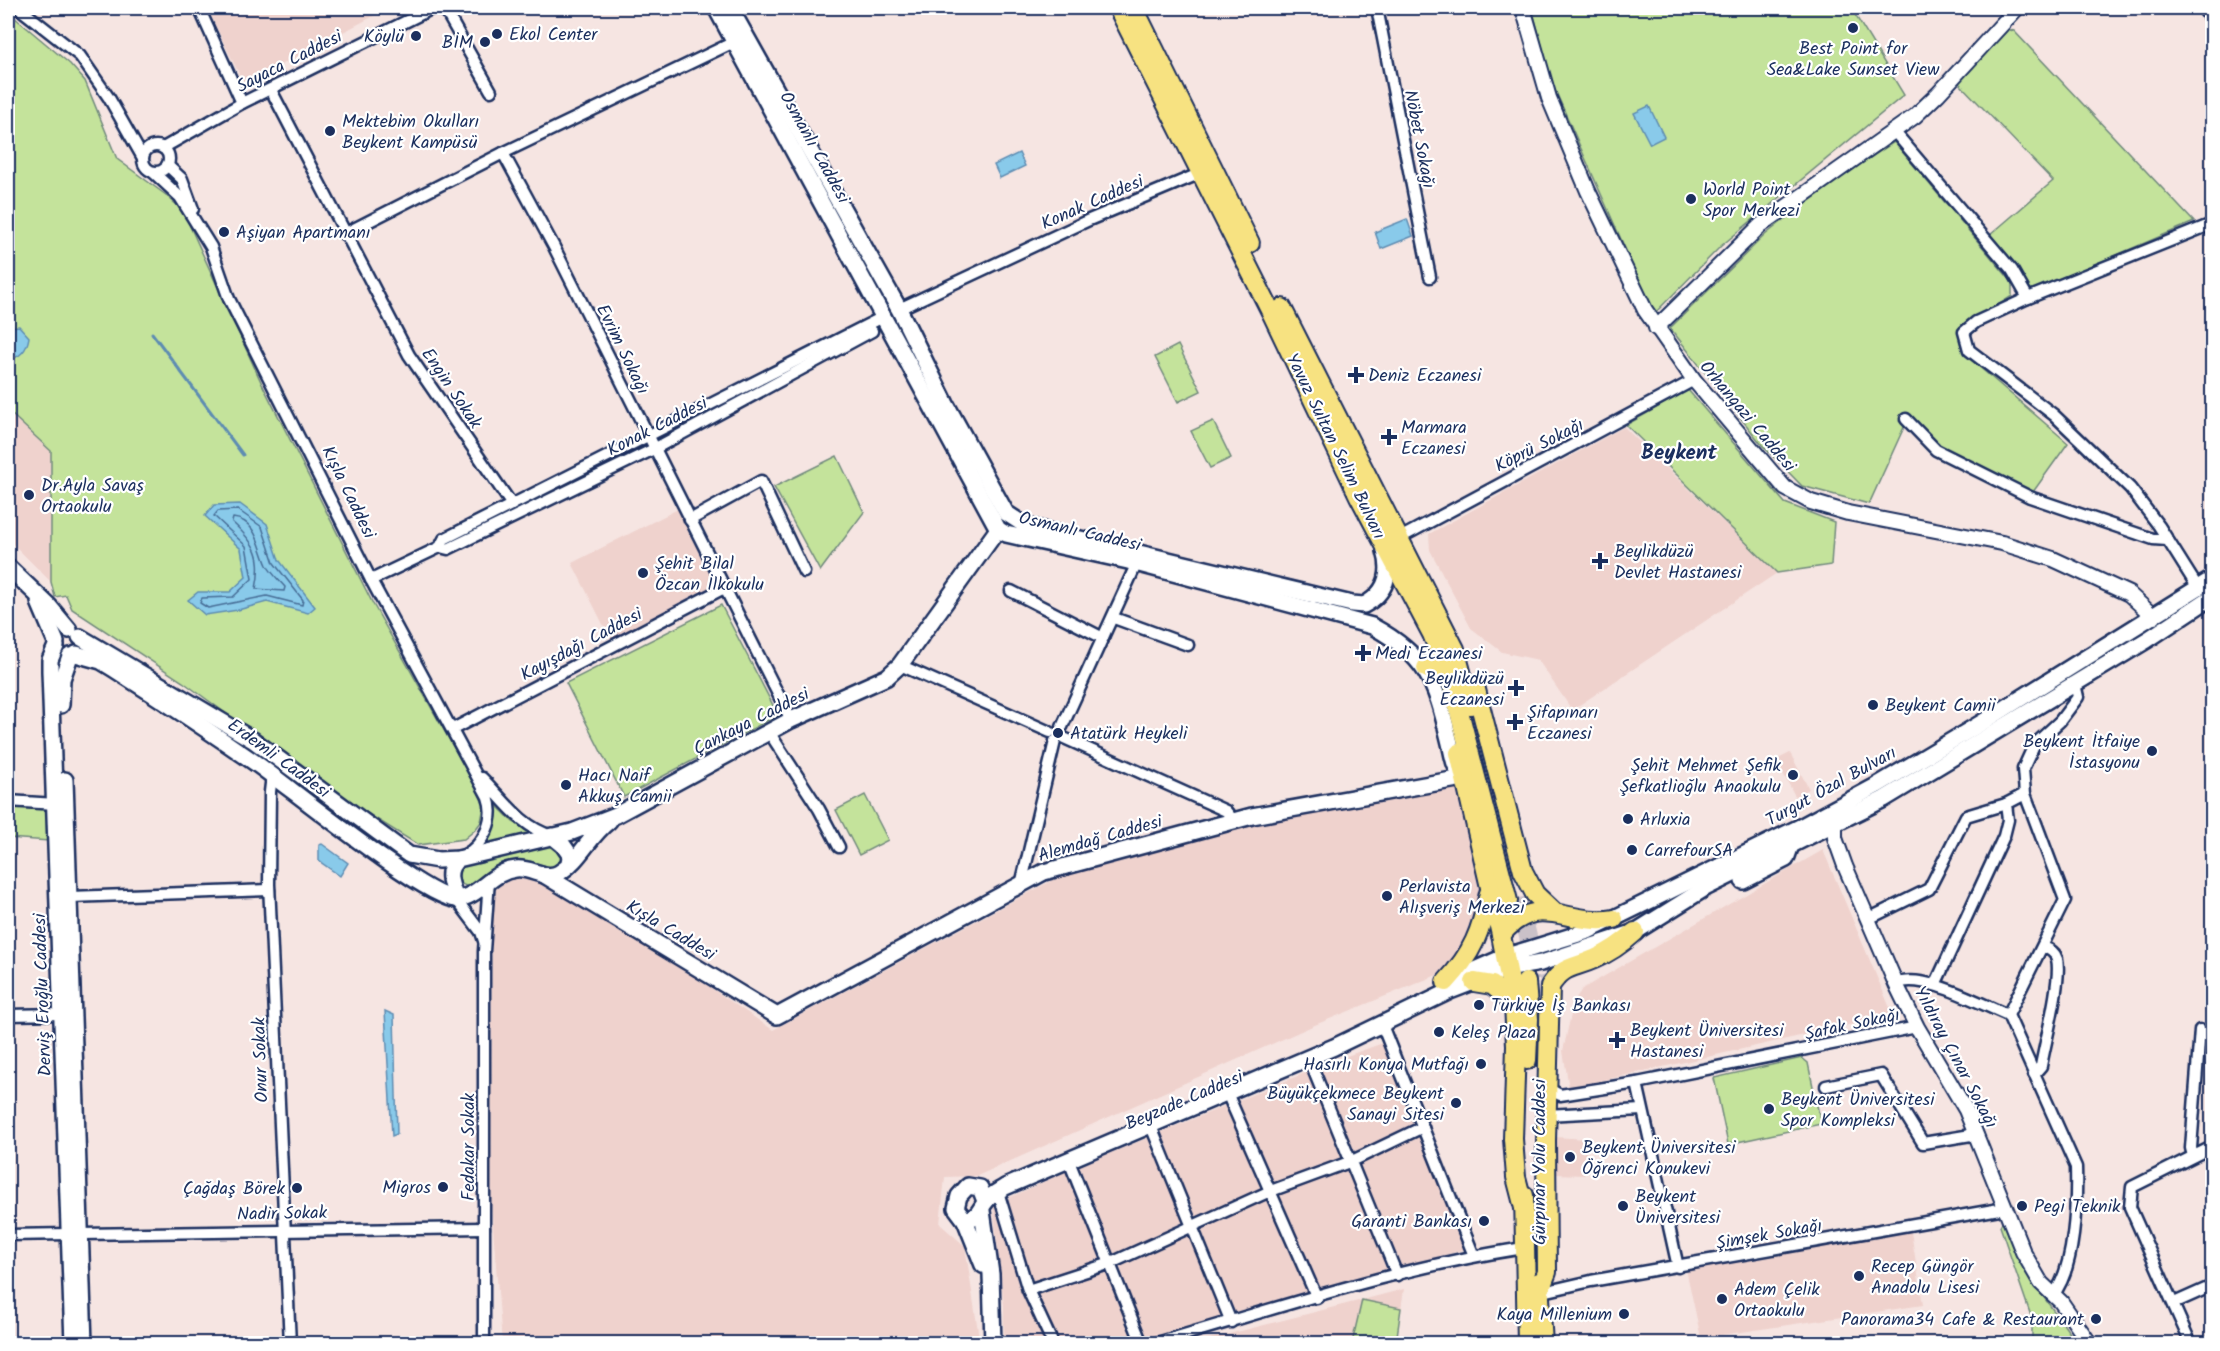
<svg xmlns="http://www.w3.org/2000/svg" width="2220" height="1351" viewBox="0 0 2220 1351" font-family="Kalam,sans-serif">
	<rect width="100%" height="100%" fill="#f6e5e2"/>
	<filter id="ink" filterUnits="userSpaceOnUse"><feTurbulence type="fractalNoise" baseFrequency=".0167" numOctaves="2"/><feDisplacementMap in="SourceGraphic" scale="12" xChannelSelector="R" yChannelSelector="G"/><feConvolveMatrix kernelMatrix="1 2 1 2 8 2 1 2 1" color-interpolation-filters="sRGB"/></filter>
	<g filter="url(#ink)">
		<g fill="#efd2cd">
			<path d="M 207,8 L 389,8 L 244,84 Z"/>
			<path d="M 10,413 L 51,451 L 51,582 L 8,539 L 8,415 Z"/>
			<path d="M 1624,427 L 1777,573 L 1572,710 L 1538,660 L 1502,652 L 1471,628 L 1430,550 L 1429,534 Z"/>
			<path d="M 678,509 L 714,584 L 706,592 L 611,640 L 572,563 Z"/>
			<path d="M 1790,753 L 1809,789 L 1795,796 L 1776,760 Z"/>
			<path d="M 1457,787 L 1482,888 L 1469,934 L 1447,966 L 1437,975 L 1310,1027 L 977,1176 L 945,1177 L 940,1224 L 965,1246 L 980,1344 L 502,1343 L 491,1201 L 492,892 L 498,882 L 514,878 L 542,882 L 652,948 L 773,1030 L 1062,875 L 1234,827 Z"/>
			<path d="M 1823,850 L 1893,1015 L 1569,1088 L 1563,1051 L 1574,1001 L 1582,989 Z"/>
			<path d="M 1383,1043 L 1454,1193 L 1473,1247 L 1223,1321 L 1134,1343 L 1004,1343 L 1004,1306 L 993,1205 L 1070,1170 L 1341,1058 Z"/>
			<path d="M 1554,1137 L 1587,1139 L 1585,1175 L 1554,1174 Z"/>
			<path d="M 1910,1226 L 1923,1305 L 1701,1338 L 1686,1269 Z"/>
			<path d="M 1404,1289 L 1396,1343 L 1190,1344 L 1362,1300 Z"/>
		</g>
		<g fill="#c4e39b" stroke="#70897c" stroke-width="1.5">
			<path d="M 1532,8 L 1851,8 L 1904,95 L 1721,246 L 1654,314 L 1552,83 Z"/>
			<path d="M 8,12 L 70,64 L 85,81 L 117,159 L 166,195 L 183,211 L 262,384 L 373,604 L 477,789 L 484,806 L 481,822 L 475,830 L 464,839 L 418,845 L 338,795 L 183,682 L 72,609 L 66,595 L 55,597 L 51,582 L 51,451 L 8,411 Z"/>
			<path d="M 2006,29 L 2014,31 L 2194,222 L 2032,291 L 1990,235 L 2053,181 L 1958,82 Z"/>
			<path d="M 1894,142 L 2012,282 L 2012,296 L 1963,328 L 1961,344 L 1969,358 L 2068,443 L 2033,492 L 1939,446 L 1908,413 L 1905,425 L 1869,504 L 1802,486 L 1762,445 L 1670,328 L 1765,235 L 1821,190 Z"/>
			<path d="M 1178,345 L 1201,391 L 1178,402 L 1155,357 Z"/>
			<path d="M 1688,390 L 1785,503 L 1834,522 L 1831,565 L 1777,573 L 1626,425 Z"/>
			<path d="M 1213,421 L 1231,458 L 1210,468 L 1191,431 Z"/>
			<path d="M 837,456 L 864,512 L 820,571 L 774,487 Z"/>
			<path d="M 721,605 L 778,715 L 624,797 L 566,683 Z"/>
			<path d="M 865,795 L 888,840 L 859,855 L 836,810 Z"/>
			<path d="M 494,803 L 513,822 L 533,832 L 481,845 L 495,823 Z"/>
			<path d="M 8,804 L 48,807 L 49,841 L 8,838 Z"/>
			<path d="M 551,844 L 563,853 L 562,862 L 553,868 L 530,861 L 513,862 L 471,887 C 458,886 454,876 461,865 Z"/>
			<path d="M 1802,1058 L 1808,1063 L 1821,1124 L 1728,1144 L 1714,1078 Z"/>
			<path d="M 2002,1222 L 2027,1274 L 2077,1343 L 2032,1343 L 2032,1319 L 2000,1226 Z"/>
			<path d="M 1362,1300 L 1401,1308 L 1396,1343 L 1352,1343 Z"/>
		</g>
		<g fill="#89caea" stroke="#5d8cb2" stroke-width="1.5">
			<path d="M 1649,106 L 1664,137 L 1650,144 L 1634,113 Z"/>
			<path d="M 1019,153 L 1025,166 L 1000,178 L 994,165 Z"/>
			<path d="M 1407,219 L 1413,236 L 1381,249 L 1375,232 Z"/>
			<path d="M 19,326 L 29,337 C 27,350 20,358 8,359 L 8,327 Z"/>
			<path d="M 240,504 L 267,524 L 279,560 L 315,607 L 308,613 L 267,602 L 238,610 L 205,615 L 188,600 L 198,592 L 230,592 L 246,577 L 241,549 L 205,516 L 214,505 Z"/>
			<path d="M 322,844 L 348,863 L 340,876 L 319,861 L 319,845 Z"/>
			<path d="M 385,1011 L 394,1015 L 397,1134 L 392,1136 Z"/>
		</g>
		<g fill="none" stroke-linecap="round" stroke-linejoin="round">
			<g stroke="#476d96" stroke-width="1.5">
				<path d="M 238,510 L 262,527 L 274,563 L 303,600 L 302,605 L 267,596 L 208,608 L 200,603 L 202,598 L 233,597 L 252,579 L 246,546 L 214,516 L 218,511 Z"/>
				<path d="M 233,518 C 257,520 259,548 267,565 C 271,573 279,580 285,587 L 284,591 L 256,589 C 263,556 256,544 232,522 Z"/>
			</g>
			<path stroke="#5d8cb2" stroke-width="3" d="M 152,333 L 243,455"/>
			<path stroke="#cac1c8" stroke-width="18" stroke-dasharray="18 9" stroke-linecap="butt" d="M 1519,898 L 1538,980"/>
			<g stroke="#1b2f5e" stroke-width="15">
				<g id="minor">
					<path d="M 19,8 L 80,56 L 109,98 L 143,158"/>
					<path d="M 199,8 L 242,103"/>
					<path d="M 444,8 L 491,91"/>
					<path d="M 1377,8 L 1430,277"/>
					<path d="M 2203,8 L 2212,22"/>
					<path d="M 271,90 L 409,355 L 512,505"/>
					<path d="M 1893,130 L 2012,270 L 2028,298"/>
					<circle cx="156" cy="159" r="13"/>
					<path d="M 163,148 L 242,103 L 433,8"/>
					<path d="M 503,153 L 554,247 L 791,720"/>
					<path d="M 167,165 L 182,179 L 193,209"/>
					<path d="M 153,172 L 180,197 L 211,247 L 229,299 L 371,580 L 488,797 C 496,819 484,845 463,856"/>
					<path d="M 344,234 L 503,153 L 734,42"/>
					<path d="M 899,309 L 1089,220 L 1201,173"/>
					<path d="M 1906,419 L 1936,450 L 2030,497 L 2153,539 L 2167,540"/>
					<path d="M 690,520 L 761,481 L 804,572"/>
					<path d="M 1398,539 L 1694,380"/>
					<path d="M 440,547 L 448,549 L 654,449 L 872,331"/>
					<path d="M 371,580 L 440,547 L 444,539 L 883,317"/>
					<path d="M 2198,588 L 2159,526 L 2130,488 L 2054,415 L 1969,350 L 1964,332 L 1976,322 L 2028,298 L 2212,224"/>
					<path d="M 1011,591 L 1103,638"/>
					<path d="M 1114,618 L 1188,645"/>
					<path d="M 900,665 L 1050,732"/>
					<path d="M 1062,727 L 1136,565"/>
					<path d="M 453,729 L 724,588"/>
					<path d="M 769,732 L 819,809 L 839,847"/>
					<path d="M 1064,738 L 1226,811 L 1234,821"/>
					<path d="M 272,775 L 270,792 L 269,884 L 290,1344"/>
					<path d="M 482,778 C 504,800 521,827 552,836"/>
					<path d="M 8,801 L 56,804"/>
					<path d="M 1021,885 L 1055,741"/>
					<path d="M 70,897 L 269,890"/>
					<path d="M 456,899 L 481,932 L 484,941"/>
					<path d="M 1868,919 L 1929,889 L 1966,816 L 2006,804 L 2025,794"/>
					<path d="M 1896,984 C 1922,971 1982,1005 2008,1015"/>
					<path d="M 1935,985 L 2004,836 L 2008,820 L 2006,804"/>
					<path d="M 8,1015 L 62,1014"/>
					<path d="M 1378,1029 L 1382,1025 L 1474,1256"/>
					<path d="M 1311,1064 L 1397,1275"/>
					<path d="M 2034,1074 L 2041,1066 C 2045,1043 2062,979 2057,959 C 2055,952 2050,949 2043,947"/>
					<path d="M 1637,1083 L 1678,1267"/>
					<path d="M 1826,1086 L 1881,1075 L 1923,1143 L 1977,1134"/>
					<path d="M 1548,1088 L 1560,1095 L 1637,1083 L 1917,1027"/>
					<path d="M 1227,1093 L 1317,1298"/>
					<path d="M 1546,1115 L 1642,1110"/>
					<path d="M 1153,1131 L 1231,1322"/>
					<path d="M 2193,1156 L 2191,1148 L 2200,1030"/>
					<path d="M 1071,1166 L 1142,1344"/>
					<path d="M 999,1195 L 1028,1290 L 1053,1344"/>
					<path d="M 81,1234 L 484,1228"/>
					<path d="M 8,1235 L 69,1234"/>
					<path d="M 1028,1290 L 1111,1263 L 1268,1192 L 1352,1161 L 1423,1127"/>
					<path d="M 1539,1293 L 1591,1281 L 2005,1208"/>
					<path d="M 2053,1295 C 2075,1269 2077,1201 2076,1167 L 2008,1015 L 2065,900 L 2025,794 L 2023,769 L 2034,745 L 2060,721 L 2078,697 L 2075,684"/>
					<path d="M 2174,1303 L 2212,1286"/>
					<path d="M 484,1344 L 484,951 L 489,880"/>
					<path d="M 1153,1344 C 1275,1309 1398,1267 1524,1248"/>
					<path d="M 2191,1344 L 2130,1207 L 2132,1187 L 2212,1147"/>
				</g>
			</g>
			<g stroke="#1b2f5e" stroke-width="18">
				<g id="tertiary">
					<path d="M 1523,8 L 1549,98 L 1588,191 L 1645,310 L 1694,380 L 1785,488 L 1811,502 L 1848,513 L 2002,543 L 2053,559 L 2129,594 L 2154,617"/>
					<path d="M 1656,328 L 1761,225 L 1915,116 L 1938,94 L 2017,8"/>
					<path d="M 1835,825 L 1835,838 L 1845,866 L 1896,984 L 1917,1027 L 1966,1110 L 2023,1252 L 2041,1283 L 2061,1302 L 2090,1344"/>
				</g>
			</g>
			<g stroke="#1b2f5e" stroke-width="20">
				<g id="secondary">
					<path d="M 730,8 L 899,309 L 946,404 L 1006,513 L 1026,526 L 1352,604 L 1364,605 C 1386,593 1392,573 1385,551"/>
					<path d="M 8,567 L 49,606 L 69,630"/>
					<path d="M 39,602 L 56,642"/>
					<path d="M 80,637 L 253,740 L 409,855 L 438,860 L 458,859 L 572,832 L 616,815 L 791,720 L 887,677 L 900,665 L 998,529"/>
					<path d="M 56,646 L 50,660 L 50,671 L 73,1344"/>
					<path d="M 76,654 L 101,661 L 114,669 C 161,699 208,730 254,762 C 287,785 426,899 456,899 C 479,898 491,871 516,869 C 531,867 546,881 559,873 C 580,860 589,836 609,821"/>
					<path d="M 61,705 L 62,679 L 70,656"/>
					<path d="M 65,780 L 84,1344"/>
					<path d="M 552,836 L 563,845 L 570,855 L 569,865"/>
					<path d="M 546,876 L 777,1016 L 1044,872 L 1252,816 L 1463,778 C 1453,766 1453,754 1449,739 C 1435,681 1427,656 1372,626 L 1128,561 L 1006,534 L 998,529 L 716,8"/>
					<path d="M 1743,881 L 1786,859 L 1790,848 L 1786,840"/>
					<path d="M 456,899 C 451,885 444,870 458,859"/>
					<path d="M 1447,982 L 1504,957 L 1588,931 L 1800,827 L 1876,786 L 1983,722 L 2212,579"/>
					<path d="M 985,1201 L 980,1188 L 968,1186 L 959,1196 L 956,1208 L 965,1220 C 980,1217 979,1209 987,1200 C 992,1194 999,1191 1005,1187 L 1334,1047 L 1450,991 L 1507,969 L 1541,963 L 1635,932 L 1707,887 L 1884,799 L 2147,640 L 2212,597"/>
					<path d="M 982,1211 L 991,1274 L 993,1344"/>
					<path d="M 965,1220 L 983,1265"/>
				</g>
			</g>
			<g stroke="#1b2f5e" stroke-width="22">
				<g id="primary">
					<path d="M 1118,8 L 1272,314 L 1359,496 L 1432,634 L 1453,688 L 1508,901"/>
					<path d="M 1134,8 L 1250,243"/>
					<path d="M 1282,308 L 1455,649 L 1470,705"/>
					<path d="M 1426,668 L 1451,679"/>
					<path d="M 1475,686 L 1523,871 L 1535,894 L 1554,912"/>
					<path d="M 1459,753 L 1501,935 L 1514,1003 L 1516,1046 L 1513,1139 L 1516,1177 L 1524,1208"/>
					<path d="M 1501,935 C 1537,890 1568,927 1614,919"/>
					<path d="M 1446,982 C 1473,953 1481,931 1489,893"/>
					<path d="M 1474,982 L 1492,985 L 1514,1003"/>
					<path d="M 1526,982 L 1529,1019 L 1527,1060"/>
					<path d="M 1524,1195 L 1527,1344"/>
					<path d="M 1539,1282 L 1543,1344"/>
					<path d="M 1539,1293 L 1547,1272 L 1546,1141 L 1550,986 C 1565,964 1572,969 1594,959 C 1609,953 1623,943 1635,932"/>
				</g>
			</g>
			<use href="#minor" stroke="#fff" stroke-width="10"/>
			<use href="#tertiary" stroke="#fff" stroke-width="14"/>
			<use href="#secondary" stroke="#fff" stroke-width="15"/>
			<use href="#primary" stroke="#f7e281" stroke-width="18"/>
		</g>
	</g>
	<g fill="#1b2f5e" stroke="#fff" stroke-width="2">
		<circle cx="1853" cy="28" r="6"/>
		<circle cx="497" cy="34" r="6"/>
		<circle cx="416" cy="36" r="6"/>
		<circle cx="485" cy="42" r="6"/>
		<circle cx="330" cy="131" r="6"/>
		<circle cx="1691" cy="199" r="6"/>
		<circle cx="224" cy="232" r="6"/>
		<path d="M1353 366h6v6h6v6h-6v6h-6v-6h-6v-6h6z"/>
		<path d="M1386 428h6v6h6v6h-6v6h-6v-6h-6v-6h6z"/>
		<circle cx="29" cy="495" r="6"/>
		<path d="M1597 552h6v6h6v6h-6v6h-6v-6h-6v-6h6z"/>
		<circle cx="643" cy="573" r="6"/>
		<path d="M1360 644h6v6h6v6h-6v6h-6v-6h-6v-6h6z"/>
		<path d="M1513 679h6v6h6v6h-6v6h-6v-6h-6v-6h6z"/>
		<circle cx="1873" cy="705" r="6"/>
		<path d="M1512 713h6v6h6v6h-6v6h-6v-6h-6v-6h6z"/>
		<circle cx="1058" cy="733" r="6"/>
		<circle cx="2152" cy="751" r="6"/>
		<circle cx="1793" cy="775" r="6"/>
		<circle cx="566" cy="785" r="6"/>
		<circle cx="1628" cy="819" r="6"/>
		<circle cx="1632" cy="850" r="6"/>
		<circle cx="1387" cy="896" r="6"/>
		<circle cx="1479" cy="1005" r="6"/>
		<circle cx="1439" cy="1032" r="6"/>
		<path d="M1614 1031h6v6h6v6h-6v6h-6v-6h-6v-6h6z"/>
		<circle cx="1481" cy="1064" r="6"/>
		<circle cx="1456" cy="1103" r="6"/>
		<circle cx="1769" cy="1109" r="6"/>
		<circle cx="1570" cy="1157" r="6"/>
		<circle cx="443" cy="1187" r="6"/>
		<circle cx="297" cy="1188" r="6"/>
		<circle cx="1623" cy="1206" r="6"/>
		<circle cx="2022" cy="1206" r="6"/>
		<circle cx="1484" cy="1221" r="6"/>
		<circle cx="1859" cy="1276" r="6"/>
		<circle cx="1722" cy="1299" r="6"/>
		<circle cx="1624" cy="1314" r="6"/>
		<circle cx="2096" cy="1319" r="6"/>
	</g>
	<g text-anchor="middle" stroke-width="4.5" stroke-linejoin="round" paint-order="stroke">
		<g font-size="18" fill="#1b2f5e" stroke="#fff" text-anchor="start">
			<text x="509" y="40">Ekol Center</text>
			<text x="404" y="42" text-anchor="end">Köylü</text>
			<text x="473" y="48" text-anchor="end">BİM</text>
			<text x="1853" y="54" text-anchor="middle">Best Point for<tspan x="1853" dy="21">Sea&amp;Lake Sunset View</tspan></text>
			<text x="342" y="127">Mektebim Okulları<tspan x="342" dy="21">Beykent Kampüsü</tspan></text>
			<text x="1703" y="195">World Point<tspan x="1703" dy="21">Spor Merkezi</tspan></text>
			<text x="236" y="238">Aşiyan Apartmanı</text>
			<text x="1368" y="381">Deniz Eczanesi</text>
			<text x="1401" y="433">Marmara<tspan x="1401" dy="21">Eczanesi</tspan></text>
			<text x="41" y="491">Dr.Ayla Savaş<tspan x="41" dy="21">Ortaokulu</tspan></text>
			<text x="1614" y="557">Beylikdüzü<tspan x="1614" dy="21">Devlet Hastanesi</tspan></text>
			<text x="655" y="569">Şehit Bilal<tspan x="655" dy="21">Özcan İlkokulu</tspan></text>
			<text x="1375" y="659">Medi Eczanesi</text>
			<text x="1504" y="684" text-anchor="end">Beylikdüzü<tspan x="1504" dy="21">Eczanesi</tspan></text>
			<text x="1885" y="711">Beykent Camii</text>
			<text x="1527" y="718">Şifapınarı<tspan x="1527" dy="21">Eczanesi</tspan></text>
			<text x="1070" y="739">Atatürk Heykeli</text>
			<text x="2140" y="747" text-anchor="end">Beykent İtfaiye<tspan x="2140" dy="21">İstasyonu</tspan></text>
			<text x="1781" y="771" text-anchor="end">Şehit Mehmet Şefik<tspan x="1781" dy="21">Şefkatlioğlu Anaokulu</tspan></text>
			<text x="578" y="781">Hacı Naif<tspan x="578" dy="21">Akkuş Camii</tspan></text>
			<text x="1640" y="825">Arluxia</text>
			<text x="1644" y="856">CarrefourSA</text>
			<text x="1399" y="892">Perlavista<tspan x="1399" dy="21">Alışveriş Merkezi</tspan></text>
			<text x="1491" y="1011">Türkiye İş Bankası</text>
			<text x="1630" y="1036">Beykent Üniversitesi<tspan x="1630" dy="21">Hastanesi</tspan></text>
			<text x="1451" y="1038">Keleş Plaza</text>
			<text x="1469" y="1070" text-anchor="end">Hasırlı Konya Mutfağı</text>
			<text x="1444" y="1099" text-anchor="end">Büyükçekmece Beykent<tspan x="1444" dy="21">Sanayi Sitesi</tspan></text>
			<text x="1781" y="1105">Beykent Üniversitesi<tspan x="1781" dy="21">Spor Kompleksi</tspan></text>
			<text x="1582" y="1153">Beykent Üniversitesi<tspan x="1582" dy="21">Öğrenci Konukevi</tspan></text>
			<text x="431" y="1193" text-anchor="end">Migros</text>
			<text x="285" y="1194" text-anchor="end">Çağdaş Börek</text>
			<text x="1635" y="1202">Beykent<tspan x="1635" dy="21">Üniversitesi</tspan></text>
			<text x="2034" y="1212">Pegi Teknik</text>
			<text x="1472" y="1227" text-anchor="end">Garanti Bankası</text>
			<text x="1871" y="1272">Recep Güngör<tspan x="1871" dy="21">Anadolu Lisesi</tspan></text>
			<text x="1734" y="1295">Adem Çelik<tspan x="1734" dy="21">Ortaokulu</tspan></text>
			<text x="1612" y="1320" text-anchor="end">Kaya Millenium</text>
			<text x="2084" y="1325" text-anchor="end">Panorama34 Cafe &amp; Restaurant</text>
		</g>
		<g font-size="18" fill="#1b2f5e" stroke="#fff">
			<text transform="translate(289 61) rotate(-27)" y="6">Sayaca Caddesi</text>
			<text transform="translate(1420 139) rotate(79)" y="6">Nöbet Sokağı</text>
			<text transform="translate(815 147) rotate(61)" y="6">Osmanlı Caddesi</text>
			<text transform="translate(1092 202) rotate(-24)" y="6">Konak Caddesi</text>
			<text transform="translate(623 349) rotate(64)" y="6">Evrim Sokağı</text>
			<text transform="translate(452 388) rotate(56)" y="6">Engin Sokak</text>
			<text transform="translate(1748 416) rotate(50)" y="6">Orhangazi Caddesi</text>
			<text transform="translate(657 426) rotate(-27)" y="6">Konak Caddesi</text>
			<text transform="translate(1539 445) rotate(-27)" y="6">Köprü Sokağı</text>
			<text transform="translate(1336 446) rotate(64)" y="6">Yavuz Sultan Selim Bulvarı</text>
			<text transform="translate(349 492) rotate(64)" y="6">Kışla Caddesi</text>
			<text transform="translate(1080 531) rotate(13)" y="6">Osmanlı Caddesi</text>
			<text transform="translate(581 644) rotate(-28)" y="6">Kayışdağı Caddesi</text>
			<text transform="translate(751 721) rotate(-27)" y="6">Çankaya Caddesi</text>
			<text transform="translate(279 758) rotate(36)" y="6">Erdemli Caddesi</text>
			<text transform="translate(1831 786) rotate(-29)" y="6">Turgut Özal Bulvarı</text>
			<text transform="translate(1100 838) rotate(-16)" y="6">Alemdağ Caddesi</text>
			<text transform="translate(671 930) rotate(31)" y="6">Kışla Caddesi</text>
			<text transform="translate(42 995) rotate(-92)" y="6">Derviş Eroğlu Caddesi</text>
			<text transform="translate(1852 1024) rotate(-12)" y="6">Şafak Sokağı</text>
			<text transform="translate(1956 1057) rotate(62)" y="6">Yıldıray Çınar Sokağı</text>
			<text transform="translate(260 1060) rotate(-92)" y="6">Onur Sokak</text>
			<text transform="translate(1184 1100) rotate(-23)" y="6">Beyzade Caddesi</text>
			<text transform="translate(468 1147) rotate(-90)" y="6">Fedakar Sokak</text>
			<text transform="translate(1539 1162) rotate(-90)" y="6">Gürpınar Yolu Caddesi</text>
			<text transform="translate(282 1213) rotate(-1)" y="6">Nadir Sokak</text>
			<text transform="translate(1769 1234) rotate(-10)" y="6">Şimşek Sokağı</text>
		</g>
		<g font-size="21" font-weight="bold" fill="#1b2f5e" stroke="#fff">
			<text x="1679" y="459">Beykent</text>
		</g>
	</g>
	<rect width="2220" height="1351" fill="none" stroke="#fff" stroke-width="30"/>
	<rect x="15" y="15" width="2190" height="1321" fill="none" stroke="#1b2f5e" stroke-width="2" filter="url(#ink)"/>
</svg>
